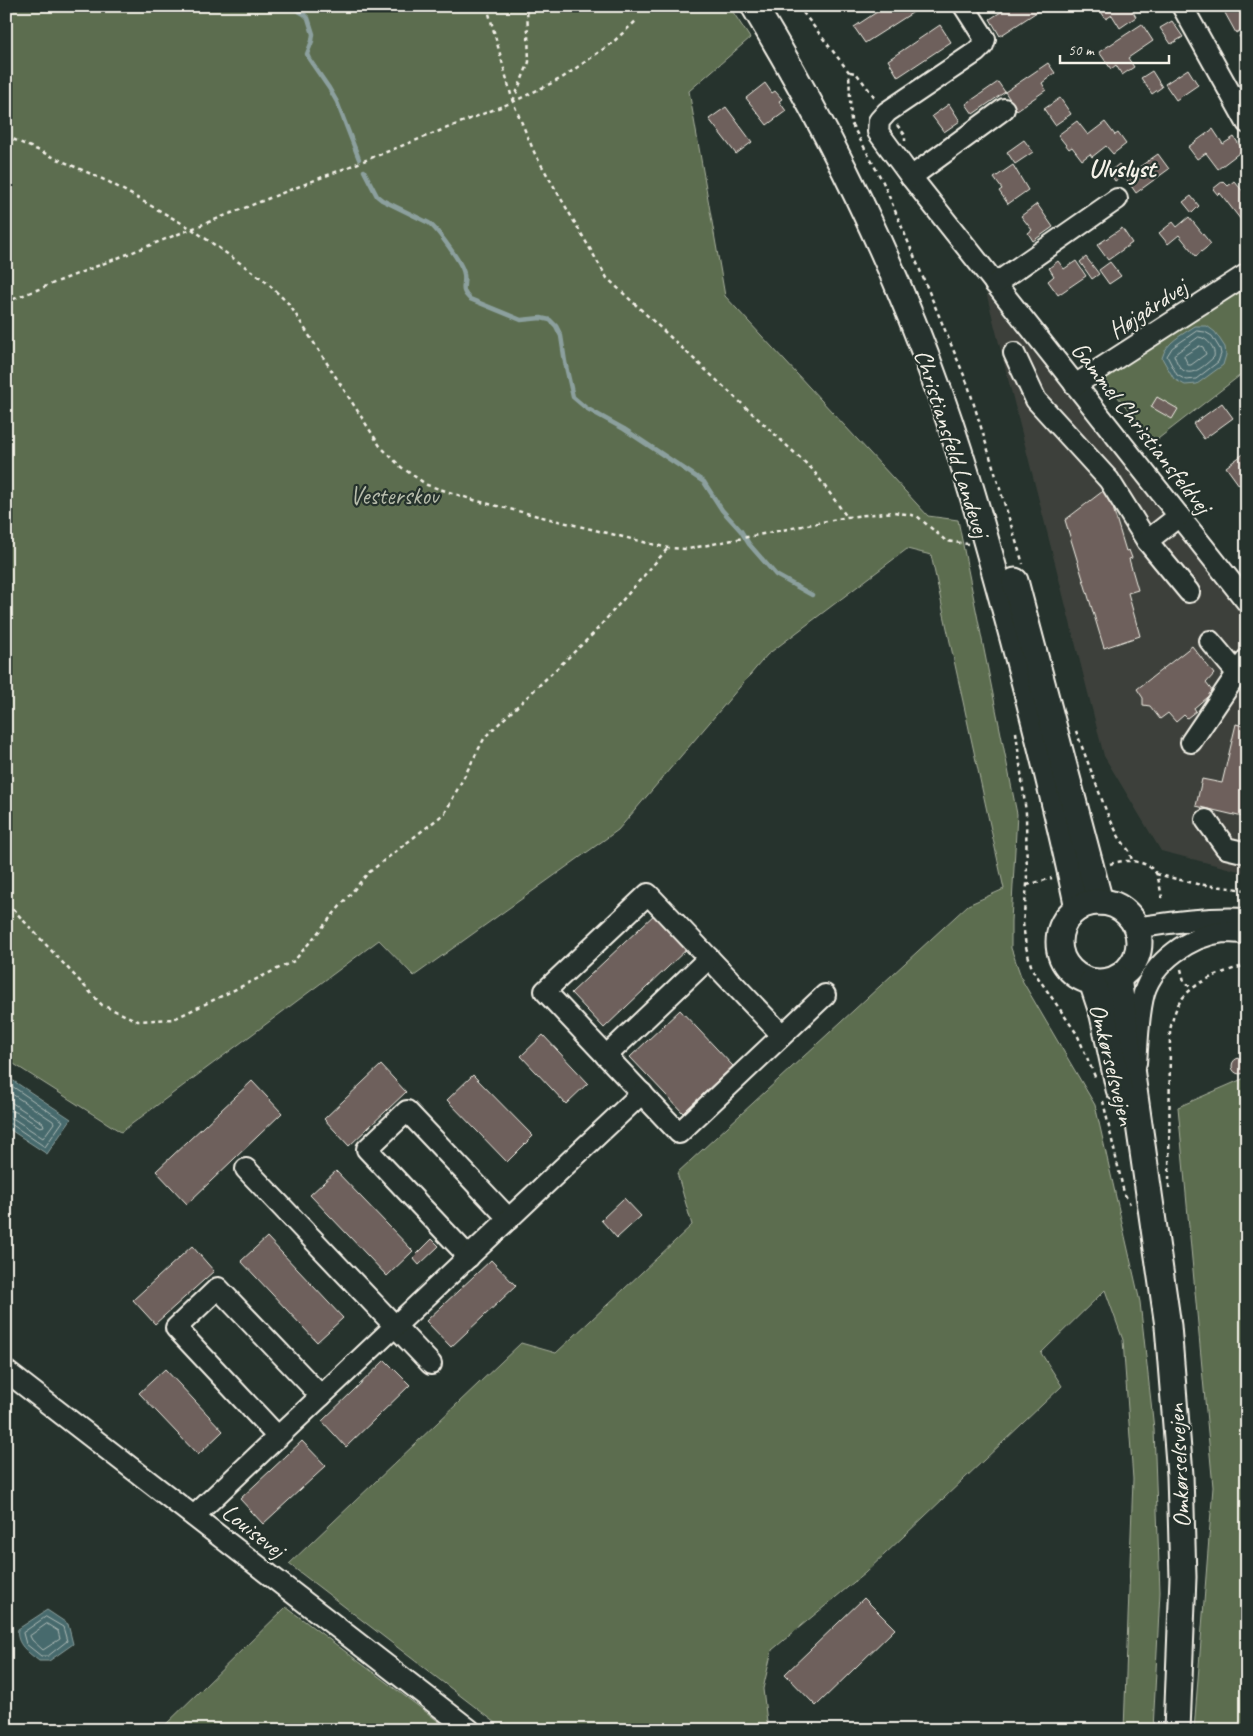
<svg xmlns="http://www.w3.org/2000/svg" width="1253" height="1736" viewBox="0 0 1253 1736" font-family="Caveat,sans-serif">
	<rect width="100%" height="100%" fill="#26332d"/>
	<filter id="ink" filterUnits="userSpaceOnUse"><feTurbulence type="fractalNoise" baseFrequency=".02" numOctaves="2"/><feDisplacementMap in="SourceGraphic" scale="10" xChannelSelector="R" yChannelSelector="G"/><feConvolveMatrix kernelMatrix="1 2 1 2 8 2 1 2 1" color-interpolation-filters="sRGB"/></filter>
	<g filter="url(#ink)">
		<path fill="#3c413b" d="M 986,292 L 1247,619 L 1247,873 L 1161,851 L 1104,756 Z"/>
		<g fill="#5b6d50" stroke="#a8af9c">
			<path d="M 6,6 L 729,6 L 750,38 L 689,91 L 725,296 L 928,516 L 958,520 L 1017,814 L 1011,921 L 1011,948 L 1023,982 L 1095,1105 L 1140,1302 L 1154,1429 L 1160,1592 L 1153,1730 L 1124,1730 L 1133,1479 L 1123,1340 L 1105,1290 L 1041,1353 L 1062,1386 L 865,1573 L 772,1650 L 763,1689 L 768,1730 L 505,1730 L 289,1564 L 521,1343 L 556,1353 L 692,1225 L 677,1173 L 968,905 L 1004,889 L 931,555 L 907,549 L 767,655 L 618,830 L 414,976 L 379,940 L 121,1132 L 6,1059 Z"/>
			<path d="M 1247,283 L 1247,370 L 1154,442 L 1101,376 Z"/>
			<path d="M 1247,1077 L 1247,1730 L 1194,1730 L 1213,1487 L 1178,1107 Z"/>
			<path d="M 286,1607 L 450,1730 L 160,1730 Z"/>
		</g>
		<g fill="#476a6d" stroke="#8ca09e">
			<path d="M 1195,326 L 1207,326 L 1215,332 L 1225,347 L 1226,355 L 1223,365 L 1197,384 L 1185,385 L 1174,379 L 1162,358 C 1166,342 1182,335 1195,326 Z"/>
			<path d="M 6,1076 L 71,1119 L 47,1154 L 6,1127 Z"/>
			<path d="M 47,1610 L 68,1624 L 73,1644 L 49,1661 L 39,1661 C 29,1653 15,1644 18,1629 Z"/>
		</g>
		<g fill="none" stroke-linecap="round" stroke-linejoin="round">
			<g stroke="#afbbb7" stroke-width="1">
				<path d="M 1197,331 L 1205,332 L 1212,336 L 1220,349 L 1221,354 L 1218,362 L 1196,379 L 1186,380 L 1177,375 L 1167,356 L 1172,348 Z"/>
				<path d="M 1199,337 C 1208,338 1216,349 1214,357 C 1198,372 1183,383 1174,355 Z"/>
				<path d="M 1200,346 L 1203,347 L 1206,354 L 1191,365 L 1188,365 L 1184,356 Z"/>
				<path d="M 6,1082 L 63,1121 L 45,1147 L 11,1124 L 6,1124"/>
				<path d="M 6,1090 L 53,1121 L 54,1123 L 43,1138 L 14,1119 L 6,1117"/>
				<path d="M 6,1099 L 43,1123 L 44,1126 L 40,1127 L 16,1112 L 6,1110"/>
				<path d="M 46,1617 L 63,1627 L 67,1641 L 48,1656 L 41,1656 L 26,1644 L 23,1633 Z"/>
				<path d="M 47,1624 L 58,1631 L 60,1639 L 43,1650 L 32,1640 L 30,1636 Z"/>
			</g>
			<g stroke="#8ca09e" stroke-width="4.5">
				<path d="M 290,6 L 304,14 L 308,18 L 313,34 L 312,41 L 307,54 L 309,59 L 329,88 L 337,102 L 359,159"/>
				<path d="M 364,171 L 377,196 L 382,200 L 429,223 C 437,229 463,264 464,274 C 466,286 459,289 470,299 L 521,320 L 541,318 L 550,320 L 556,326 L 561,336 L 565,362 L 573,397 L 586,408 L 624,429 L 704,482 L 722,510 L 741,531 L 749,544 L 776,575 L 812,595"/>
			</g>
		</g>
		<g fill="#6e615c" stroke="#f4f1e8">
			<path d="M 886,6 L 923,6 L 865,43 L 854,27 Z"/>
			<path d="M 1010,6 L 1046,6 L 1000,36 L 990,19 Z"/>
			<path d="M 1097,6 L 1130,6 L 1136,17 L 1120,28 L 1112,15 L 1106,19 Z"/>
			<path d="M 1236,6 L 1242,6 L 1247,14 L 1247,26 L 1236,33 L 1225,13 Z"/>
			<path d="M 1172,21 L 1183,37 L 1171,44 L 1160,28 Z"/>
			<path d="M 1142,24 L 1153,41 L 1128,58 L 1134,67 L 1122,75 L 1116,65 L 1111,69 L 1099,52 Z"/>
			<path d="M 940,25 L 951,42 L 898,77 L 888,60 Z"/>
			<path d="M 1247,32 L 1247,49 L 1239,36 Z"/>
			<path d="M 1048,63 L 1055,73 L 1042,83 L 1046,90 L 1017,110 L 1005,92 Z"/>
			<path d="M 1188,69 L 1198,85 L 1176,100 L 1165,84 Z"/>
			<path d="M 1152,71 L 1162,87 L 1152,94 L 1141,78 Z"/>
			<path d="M 998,82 L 1005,92 L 973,114 L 966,104 Z"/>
			<path d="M 765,83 L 772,93 L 775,91 L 782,99 L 779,101 L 786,111 L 767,125 L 746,98 Z"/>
			<path d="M 1060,98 L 1071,114 L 1055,125 L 1044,109 Z"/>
			<path d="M 949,104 L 960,121 L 944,132 L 932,116 Z"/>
			<path d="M 726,107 L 752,142 L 736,154 L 709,119 Z"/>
			<path d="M 1077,121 L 1088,135 L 1105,122 L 1115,135 L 1118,133 L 1126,144 L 1113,154 L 1106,146 L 1092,157 L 1090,154 L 1082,160 L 1072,147 L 1069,149 L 1058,135 Z"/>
			<path d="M 1213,129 L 1223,144 L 1234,137 L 1243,150 L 1218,169 L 1206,153 L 1197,159 L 1188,147 Z"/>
			<path d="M 1024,140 L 1033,152 L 1015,164 L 1007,152 Z"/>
			<path d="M 1158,154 L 1169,169 L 1136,193 L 1125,177 Z"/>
			<path d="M 1119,164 L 1126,174 L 1115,181 L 1109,172 Z"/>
			<path d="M 1013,165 L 1028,190 L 1008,204 L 999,191 L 1002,189 L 994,178 Z"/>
			<path d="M 1223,181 L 1228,186 L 1234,181 L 1247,196 L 1247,215 L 1241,220 L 1220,193 L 1218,195 L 1213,189 Z"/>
			<path d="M 1191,196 L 1199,206 L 1192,213 L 1183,202 Z"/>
			<path d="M 1037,204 L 1053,227 L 1033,241 L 1028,233 L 1032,230 L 1021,216 Z"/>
			<path d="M 1189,217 L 1211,244 L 1196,256 L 1179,235 L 1168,244 L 1159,233 L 1173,222 L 1177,227 Z"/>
			<path d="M 1122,228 L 1132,243 L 1108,260 L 1097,245 Z"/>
			<path d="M 1086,257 L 1099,274 L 1092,279 L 1080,262 Z"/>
			<path d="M 1058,261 L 1064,269 L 1076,261 L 1086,276 L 1058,295 L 1048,281 L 1054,276 L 1049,268 Z"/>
			<path d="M 1110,262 L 1121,276 L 1109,284 L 1099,270 Z"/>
			<path d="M 1157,397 L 1178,409 L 1172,419 L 1151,407 Z"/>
			<path d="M 1222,403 L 1233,418 L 1204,439 L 1193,424 Z"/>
			<path d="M 1246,452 L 1247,480 L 1239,485 L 1226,467 Z"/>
			<path d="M 1107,488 L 1126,551 L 1129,550 L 1132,558 L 1129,559 L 1138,590 L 1128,593 L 1140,636 L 1104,648 L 1065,520 Z"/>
			<path d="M 1192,646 L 1214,674 L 1206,683 L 1213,692 L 1194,708 L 1196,711 L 1187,718 L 1184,715 L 1176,722 L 1168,713 L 1160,719 L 1150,706 L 1143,705 L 1143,698 L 1137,689 Z"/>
			<path d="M 1236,724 L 1247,727 L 1247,818 L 1196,806 L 1202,779 L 1222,783 Z"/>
			<path d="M 657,912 L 689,947 L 604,1028 L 571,993 Z"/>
			<path d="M 680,1010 L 733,1066 L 683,1113 L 630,1057 Z"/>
			<path d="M 543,1035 L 588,1083 L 566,1104 L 521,1056 Z"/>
			<circle cx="1240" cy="1066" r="8"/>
			<path d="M 381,1065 L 406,1092 L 349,1146 L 324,1119 Z"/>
			<path d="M 473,1075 L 533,1136 L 507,1162 L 447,1100 Z"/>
			<path d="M 252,1081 L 282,1113 L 187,1204 L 156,1171 Z"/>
			<path d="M 336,1171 L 413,1251 L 387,1276 L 310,1195 Z"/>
			<path d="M 624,1198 L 641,1216 L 617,1238 L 601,1220 Z"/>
			<path d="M 267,1237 L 343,1318 L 317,1342 L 241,1261 Z"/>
			<path d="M 432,1239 L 439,1246 L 419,1265 L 413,1258 Z"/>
			<path d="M 192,1246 L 214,1271 L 155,1324 L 133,1300 Z"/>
			<path d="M 491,1260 L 516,1286 L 451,1347 L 426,1321 Z"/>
			<path d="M 385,1360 L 410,1385 L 346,1447 L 322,1421 Z"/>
			<path d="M 165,1369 L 223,1431 L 198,1455 L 139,1393 Z"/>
			<path d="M 302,1441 L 326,1466 L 263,1524 L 240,1499 Z"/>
			<path d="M 864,1598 L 895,1629 L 816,1706 L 785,1674 Z"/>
		</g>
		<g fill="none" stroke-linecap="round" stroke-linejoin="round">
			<g stroke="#f4f1e8" stroke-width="24">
				<g id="minor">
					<path d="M 964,6 L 985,39 L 983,45 L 976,52 L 887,112 L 879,121 L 878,132 L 911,177 L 1247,602"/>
					<path d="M 1182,6 L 1247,123"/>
					<path d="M 911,177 L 1004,109"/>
					<path d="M 995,284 L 1117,199"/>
					<path d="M 1014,353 L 1036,400 L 1109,480 L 1147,541"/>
					<path d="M 1075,385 L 1247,274"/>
					<path d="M 1179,516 L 1147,541 L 1189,592"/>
					<path d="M 1210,641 L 1237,673"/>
					<path d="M 1191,742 L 1247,659"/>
					<path d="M 1206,820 L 1226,848 L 1247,853"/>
					<path d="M 1136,928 C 1173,922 1209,917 1247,919"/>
					<path d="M 782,1035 L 648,894 L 545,991 L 679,1133 L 825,995"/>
					<path d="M 606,1056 L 709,958"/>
					<path d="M 1136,1063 C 1138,1040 1138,1015 1144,993 C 1154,961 1190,936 1223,932 C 1231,932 1239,933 1247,933"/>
					<path d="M 246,1169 L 431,1364"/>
					<path d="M 469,1257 L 367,1149 L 407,1111 L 509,1219"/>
					<path d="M 6,1371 L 470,1730"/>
					<path d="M 278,1437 L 176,1328 L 218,1288 L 321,1396"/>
					<path d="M 194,1516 L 642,1093"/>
				</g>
			</g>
			<g stroke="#f4f1e8" stroke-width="29">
				<g id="major">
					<path d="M 754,6 C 827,127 893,261 940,394 C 968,473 990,554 1012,635 C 1036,726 1059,816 1078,908"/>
					<path d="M 1015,581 L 1100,902"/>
					<circle cx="1099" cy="942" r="40"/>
					<path d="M 1118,978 L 1168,1326 L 1180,1475 L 1183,1577 L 1177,1730"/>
					<path d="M 1092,982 L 1103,1015 L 1119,1089"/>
				</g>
			</g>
			<g stroke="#f4f1e8" stroke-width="2.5" stroke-dasharray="4 4" stroke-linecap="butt">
				<path d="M 487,6 L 513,102 L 535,154 L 607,278 L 813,470 L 847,517"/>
				<path d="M 798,6 L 849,72 L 851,123 L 883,182 L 968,385 L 1023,564"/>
				<path d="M 850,72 L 856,73 L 876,99"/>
				<path d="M 513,101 L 529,62 L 527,6"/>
				<path d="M 897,125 L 905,135 L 905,141"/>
				<path d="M 6,136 L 109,182 L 192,229 L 264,280 L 289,304 L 380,446 L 401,467 L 427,485 L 477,501 L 668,548 L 688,549 L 847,517 L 894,512 L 917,516 L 946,541 L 968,544"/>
				<path d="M 6,302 L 513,102 L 562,78 L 612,43 L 637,20"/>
				<path d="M 1076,731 L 1107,813 L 1119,837 L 1129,851 L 1132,860"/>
				<path d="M 1016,732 L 1026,813 L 1027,885 L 1023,923 L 1026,947 L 1032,969 L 1077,1034 L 1096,1079"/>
				<path d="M 1110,864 C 1125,859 1145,859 1156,873 C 1159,878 1161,895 1163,901"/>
				<path d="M 1156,874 L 1197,884 L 1247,890"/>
				<path d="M 1027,885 L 1052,878"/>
				<path d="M 6,905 L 10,906 L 102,1005 L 138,1021 L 174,1019 L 294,961 L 368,873 L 445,813 L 485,737 L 593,634 L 668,548"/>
				<path d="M 1181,969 L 1184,981 L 1192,989"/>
				<path d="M 1103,1101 L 1124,1193 L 1130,1204"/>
				<path d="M 1169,1188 L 1170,1030 C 1172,1022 1174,1014 1177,1007 C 1189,982 1222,972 1247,965"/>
			</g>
			<use href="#minor" stroke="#26332d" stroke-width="20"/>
			<use href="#major" stroke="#26332d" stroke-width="25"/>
		</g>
	</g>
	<g text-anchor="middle" stroke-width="4.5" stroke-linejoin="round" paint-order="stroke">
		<g font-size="25" fill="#f4f1e8" stroke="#26332d">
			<text transform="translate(1147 308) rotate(-33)" y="9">Højgårdvej</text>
			<text transform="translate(1142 427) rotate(52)" y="9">Gammel Christiansfeldvej</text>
			<text transform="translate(953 443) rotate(72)" y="9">Christiansfeld Landevej</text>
			<text transform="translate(1113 1064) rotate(76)" y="9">Omkørselsvejen</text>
			<text transform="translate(1178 1466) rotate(-93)" y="9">Omkørselsvejen</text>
			<text transform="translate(254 1530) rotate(38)" y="9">Louisevej</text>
		</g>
		<g font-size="25" fill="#b7bcab" stroke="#26332d">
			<text x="394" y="504">Vesterskov</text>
		</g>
		<g font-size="26" font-weight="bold" fill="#f4f1e8" stroke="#26332d">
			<text x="1122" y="177">Ulvslyst</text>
		</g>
	</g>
	<rect width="1253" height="1736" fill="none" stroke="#26332d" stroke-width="25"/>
	<rect x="12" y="12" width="1228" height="1711" fill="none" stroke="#f4f1e8" stroke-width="2" filter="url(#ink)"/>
	<path d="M1060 55v8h109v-8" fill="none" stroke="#f4f1e8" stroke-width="2.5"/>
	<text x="1068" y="55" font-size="15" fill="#f4f1e8" stroke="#26332d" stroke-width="4" paint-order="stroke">50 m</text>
</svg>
